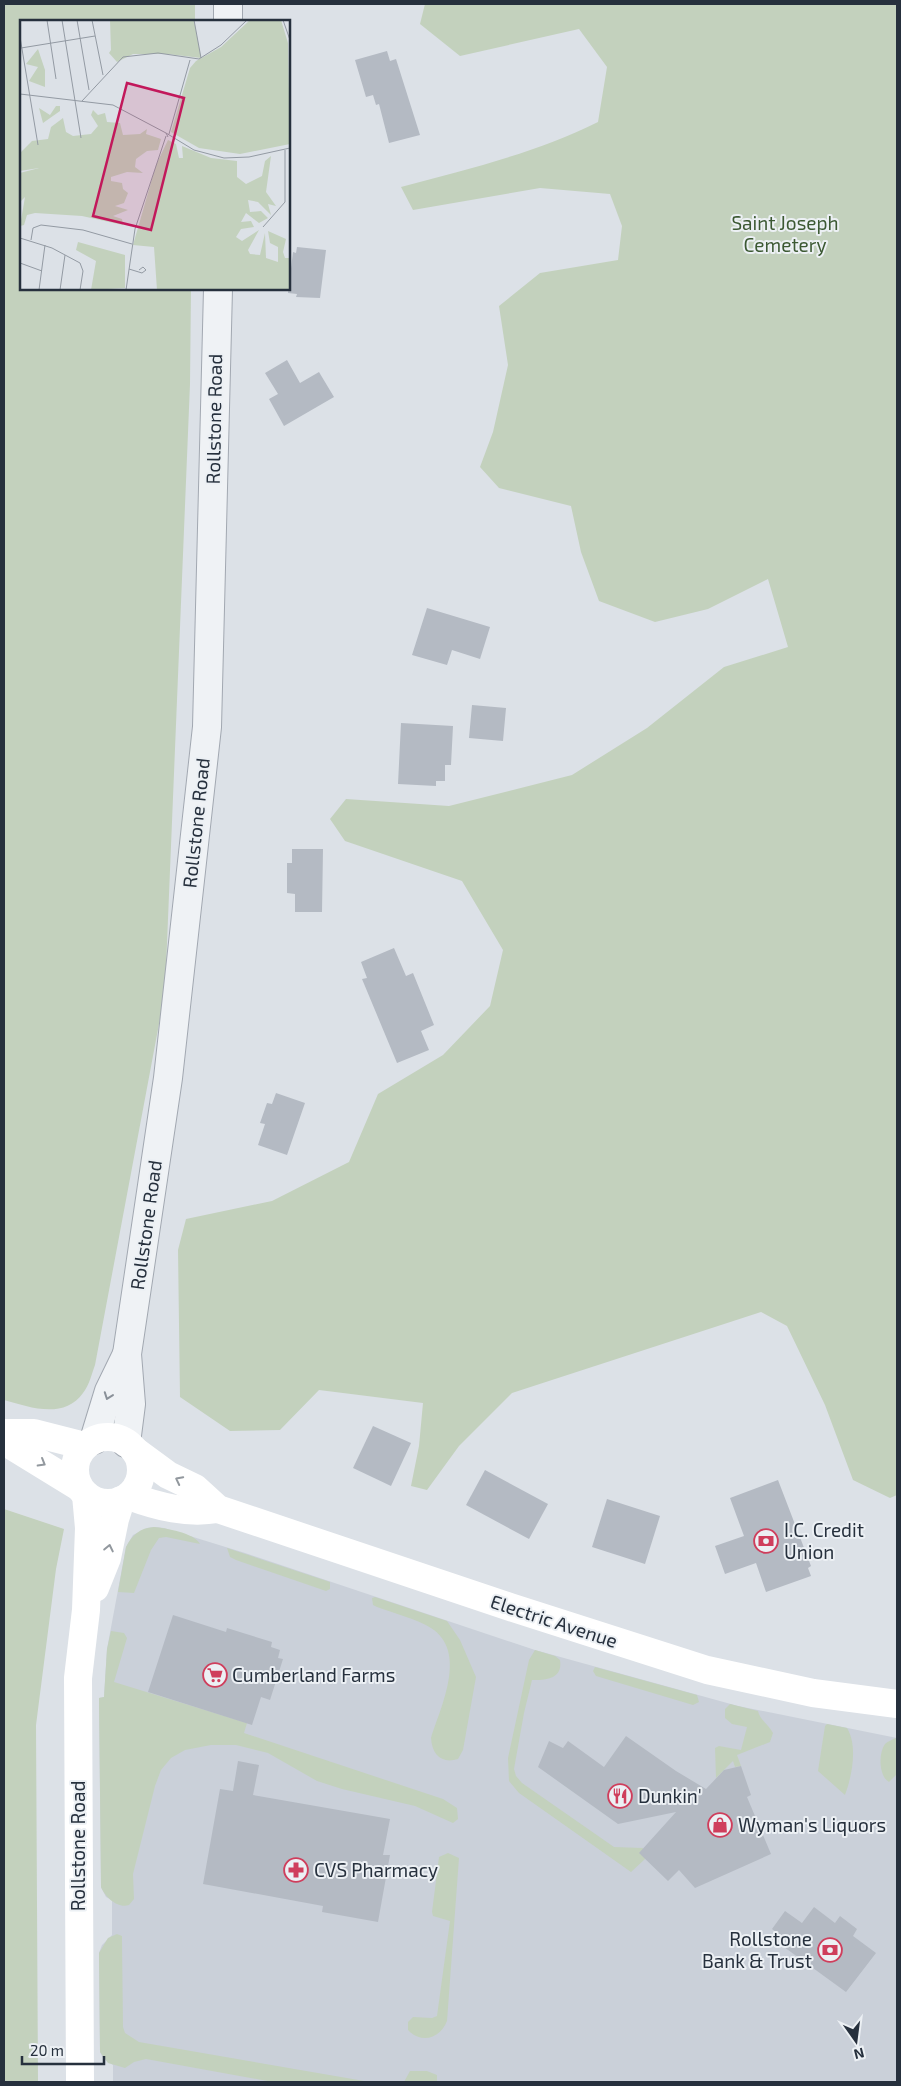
<svg xmlns="http://www.w3.org/2000/svg" width="901" height="2086" viewBox="0 0 901 2086" font-family="'Exo 2',sans-serif">
	<rect width="100%" height="100%" fill="#dce1e7"/>
	<path fill="#cad0d9" d="M 154,1527 L 164,1528 L 245,1553 L 535,1650 L 738,1706 L 897,1738 L 897,2082 L 113,2082 L 113,2065 L 103,2058 L 100,2052 L 99,1953 L 102,1945 L 112,1935 L 112,1900 L 106,1897 L 101,1887 L 99,1698 L 104,1697 L 107,1649 L 126,1547 L 133,1535 L 147,1528 Z"/>
	<g fill="#c3d1bd">
		<path d="M 4,4 L 195,4 L 195,21 L 21,21 L 21,289 L 191,289 L 190,384 L 165,992 L 95,1365 C 92,1373 89,1386 83,1393 C 64,1420 29,1407 4,1400 Z"/>
		<path d="M 425,4 L 897,4 L 897,1495 L 890,1498 L 853,1480 L 825,1405 L 787,1326 L 761,1312 L 512,1393 L 459,1446 L 427,1490 L 411,1486 L 419,1446 L 423,1403 L 319,1390 L 280,1430 L 230,1431 L 180,1397 L 178,1250 L 186,1219 L 272,1201 L 349,1162 L 378,1094 L 443,1055 L 490,1006 L 503,950 L 462,881 L 345,841 L 330,819 L 346,799 L 449,806 L 572,775 L 647,728 L 724,667 L 788,647 L 768,579 L 708,609 L 655,622 L 599,601 L 581,552 L 571,506 L 499,488 L 480,467 L 493,432 L 508,365 L 499,306 L 540,273 L 618,260 L 622,226 L 610,194 L 540,188 L 413,210 L 401,187 C 468,169 536,153 598,122 L 607,67 L 579,29 L 460,56 L 420,24 Z"/>
		<path d="M 4,1509 L 64,1529 L 56,1569 L 36,1725 L 38,2082 L 4,2082 Z"/>
		<path d="M 154,1527 C 165,1528 195,1533 200,1544 L 166,1537 L 159,1538 L 151,1550 L 134,1593 L 118,1592 L 126,1547 C 132,1535 140,1528 154,1527 Z"/>
		<path d="M 227,1548 L 330,1582 L 330,1589 L 326,1591 L 236,1560 L 230,1557 Z"/>
		<path d="M 375,1597 L 447,1621 L 460,1640 L 476,1677 L 463,1750 L 458,1759 C 442,1764 432,1755 431,1738 C 441,1706 468,1652 431,1628 C 417,1619 393,1613 377,1607 L 373,1605 L 372,1598 Z"/>
		<path d="M 111,1631 L 124,1633 L 127,1638 L 114,1682 L 247,1723 L 244,1733 L 443,1799 L 457,1808 L 458,1819 L 453,1823 L 415,1806 L 342,1789 L 317,1781 L 268,1753 L 236,1745 L 211,1745 L 185,1750 L 171,1758 L 161,1770 L 155,1786 L 133,1874 L 134,1899 L 129,1905 C 118,1909 105,1897 101,1887 L 99,1698 L 104,1697 L 107,1649 Z"/>
		<path d="M 535,1650 L 555,1656 L 560,1660 C 563,1679 546,1680 532,1680 L 524,1713 L 514,1769 L 516,1776 L 522,1783 L 614,1847 L 643,1848 L 645,1859 L 631,1872 L 519,1793 L 509,1781 L 508,1758 L 529,1660 Z"/>
		<path d="M 595,1667 L 697,1695 L 699,1702 L 693,1705 L 596,1676 L 593,1671 Z"/>
		<path d="M 730,1704 L 758,1711 C 760,1720 769,1725 773,1733 L 770,1742 L 737,1755 L 741,1766 L 735,1767 L 733,1761 L 716,1778 L 715,1748 L 719,1746 L 741,1750 L 747,1727 L 732,1724 L 725,1718 L 725,1709 Z"/>
		<path d="M 827,1724 L 847,1728 C 858,1746 852,1776 845,1795 L 818,1771 L 825,1726 Z"/>
		<path d="M 896,1738 L 897,1774 L 889,1782 C 879,1776 878,1754 885,1744 C 888,1741 892,1740 896,1738 Z"/>
		<path d="M 448,1853 L 459,1858 L 447,2021 C 440,2039 421,2044 408,2030 L 408,2022 L 413,2017 L 432,2018 L 437,2016 L 450,1921 L 433,1916 L 432,1912 L 439,1857 Z"/>
		<path d="M 117,1934 L 122,1936 L 122,1940 L 123,2027 L 125,2033 L 139,2042 L 370,2082 L 273,2082 L 146,2059 L 134,2062 L 125,2068 L 108,2063 L 100,2052 L 99,1953 L 108,1938 Z"/>
		<path d="M 410,2071 L 427,2071 L 437,2075 L 437,2082 L 404,2082 Z"/>
	</g>
	<g fill="#b4bac3">
		<path d="M 387,51 L 390,61 L 396,59 L 420,135 L 389,143 L 379,104 L 376,105 L 373,95 L 366,97 L 355,60 Z"/>
		<path d="M 297,247 L 326,250 L 320,298 L 296,297 L 297,294 L 288,293 L 293,252 L 296,253 Z"/>
		<path d="M 287,360 L 300,383 L 319,372 L 334,397 L 284,426 L 269,399 L 278,394 L 265,373 Z"/>
		<path d="M 427,608 L 490,627 L 480,659 L 452,650 L 447,665 L 412,655 Z"/>
		<path d="M 472,705 L 506,708 L 503,741 L 469,738 Z"/>
		<path d="M 401,723 L 453,726 L 451,765 L 445,765 L 445,781 L 436,781 L 436,786 L 398,784 Z"/>
		<path d="M 292,849 L 323,849 L 322,912 L 295,912 L 295,894 L 287,893 L 287,863 L 292,863 Z"/>
		<path d="M 394,948 L 406,976 L 413,973 L 434,1025 L 421,1031 L 429,1050 L 397,1063 L 362,979 L 367,978 L 361,962 Z"/>
		<path d="M 276,1093 L 305,1103 L 287,1155 L 258,1145 L 265,1124 L 260,1123 L 267,1103 L 272,1104 Z"/>
		<path d="M 373,1426 L 411,1443 L 391,1486 L 353,1468 Z"/>
		<path d="M 485,1470 L 548,1504 L 529,1539 L 466,1505 Z"/>
		<path d="M 778,1480 L 811,1566 L 808,1568 L 811,1576 L 766,1592 L 756,1563 L 725,1574 L 715,1546 L 744,1536 L 730,1498 Z"/>
		<path d="M 607,1499 L 660,1516 L 645,1564 L 592,1547 Z"/>
		<path d="M 173,1615 L 226,1632 L 227,1628 L 272,1642 L 271,1647 L 280,1650 L 278,1658 L 283,1659 L 270,1700 L 261,1697 L 252,1725 L 148,1692 Z"/>
		<path d="M 626,1736 L 676,1771 L 706,1789 L 724,1770 L 741,1766 L 751,1795 L 747,1797 L 771,1854 L 695,1888 L 679,1870 L 668,1881 L 639,1853 L 676,1812 L 618,1824 L 538,1767 L 549,1741 L 563,1748 L 568,1741 L 604,1767 Z"/>
		<path d="M 238,1761 L 259,1765 L 253,1795 L 390,1819 L 383,1855 L 390,1855 L 378,1922 L 322,1912 L 323,1906 L 203,1884 L 220,1789 L 233,1791 Z"/>
		<path d="M 814,1907 L 835,1923 L 840,1916 L 857,1929 L 853,1936 L 876,1953 L 846,1992 L 784,1947 L 788,1941 L 772,1929 L 785,1911 L 802,1923 Z"/>
	</g>
	<g fill="none" stroke-linecap="round" stroke-linejoin="round">
		<g stroke="#a2a8b1" stroke-width="30">
			<g id="minor">
				<path d="M 228,21 L 228,4"/>
				<path d="M 94,1440 L 109,1391 L 127,1354"/>
				<path d="M 126,1443 L 131,1404 L 127,1354 L 168,1078 L 207,727 L 218,289"/>
			</g>
		</g>
		<use href="#minor" stroke="#eff2f5" stroke-width="28"/>
		<g stroke="#fff" stroke-width="28">
			<path d="M 4,1433 L 34,1433 L 85,1446"/>
			<circle cx="108" cy="1470" r="33"/>
			<path d="M 4,1441 L 79,1487"/>
			<path d="M 134,1450 L 168,1475 L 195,1488 L 218,1509 L 510,1607 L 707,1670 L 813,1693 L 897,1704"/>
			<path d="M 129,1496 C 159,1507 187,1514 218,1509"/>
			<path d="M 95,1588 L 107,1558 L 115,1519 L 121,1500"/>
			<path d="M 80,2082 L 78,1678 L 86,1610 L 89,1528 L 86,1495"/>
		</g>
	</g>
	<defs><path id="oneway-chevron" d="M-2-3.5L2.5 0L-2 3.5" fill="none" stroke-width="1.6" stroke-linecap="round" stroke-linejoin="round" transform="scale(1.25)"/></defs>
	<use stroke="#8a9199" href="#oneway-chevron" transform="translate(108 1396) rotate(110)"/>
	<g stroke="#92989e">
		<use href="#oneway-chevron" transform="translate(42 1463) rotate(30)"/>
		<use href="#oneway-chevron" transform="translate(179 1480) rotate(-153)"/>
		<use href="#oneway-chevron" transform="translate(109 1548) rotate(-78)"/>
	</g>
	<defs>
		<g id="bank-ring" transform="scale(1.25)"><circle r="9.5" fill="#ecf0f4" stroke="#cf3e5c" stroke-width="1.5"/><path d="M-6-4H6V4H-6ZM0-2.3a2.3 2.3 0 1 0 0 4.6a2.3 2.3 0 1 0 0-4.6Z" fill="#cf3e5c"/></g>
		<g id="supermarket-ring" transform="scale(1.25)"><circle r="9.5" fill="#ecf0f4" stroke="#cf3e5c" stroke-width="1.5"/><path d="M-6-5.5h2.5l.6 2H6L4.5 2H-2.5L-4.4-4H-6ZM-1.5 3.2a1.3 1.3 0 1 0 .1 0ZM3 3.2a1.3 1.3 0 1 0 .1 0Z" fill="#cf3e5c"/></g>
		<g id="restaurant-ring" transform="scale(1.25)"><circle r="9.5" fill="#ecf0f4" stroke="#cf3e5c" stroke-width="1.5"/><path d="M-5-6h1v4h1v-4h1v4h1v-4h1v5L-1.5 .5V6h-2V.5L-5-1ZM5-6V6H3V1.5H1.5Q1.5-4 5-6Z" fill="#cf3e5c"/></g>
		<g id="shop-ring" transform="scale(1.25)"><circle r="9.5" fill="#ecf0f4" stroke="#cf3e5c" stroke-width="1.5"/><path d="M-5-2.5h2.3a2.7 3.5 0 0 1 5.4 0H5L5.5 6h-11ZM-1.5-2.5h3a1.5 2.3 0 0 0-3 0Z" fill="#cf3e5c"/></g>
		<g id="pharmacy-ring" transform="scale(1.25)"><circle r="9.5" fill="#ecf0f4" stroke="#cf3e5c" stroke-width="1.5"/><path d="M-2-6h4v4h4v4h-4v4h-4v-4h-4v-4h4Z" fill="#cf3e5c"/></g>
	</defs>
	<g fill-rule="evenodd">
		<use href="#bank-ring" x="766" y="1541"/>
		<use href="#supermarket-ring" x="215" y="1675"/>
		<use href="#restaurant-ring" x="620" y="1796"/>
		<use href="#shop-ring" x="720" y="1825"/>
		<use href="#pharmacy-ring" x="296" y="1870"/>
		<use href="#bank-ring" x="830" y="1950"/>
	</g>
	<g text-anchor="middle" stroke-width="4" stroke-linejoin="round" paint-order="stroke">
		<g font-size="19" fill="#3c5933" stroke="#ecf0f4">
			<text x="785" y="230">Saint Joseph<tspan x="785" dy="22">Cemetery</tspan></text>
		</g>
		<g font-size="19" fill="#26303d" stroke="#ecf0f4">
			<text transform="translate(214 419) rotate(-89)" y="7">Rollstone Road</text>
			<text transform="translate(196 823) rotate(-84)" y="7">Rollstone Road</text>
			<text transform="translate(146 1225) rotate(-82)" y="7">Rollstone Road</text>
			<text transform="translate(554 1621) rotate(18)" y="7">Electric Avenue</text>
			<text transform="translate(78 1846) rotate(-90)" y="7">Rollstone Road</text>
		</g>
		<g font-size="19" fill="#26303d" stroke="#ecf0f4" text-anchor="start">
			<text x="784" y="1537">I.C. Credit<tspan x="784" dy="22">Union</tspan></text>
			<text x="232" y="1682">Cumberland Farms</text>
			<text x="638" y="1803">Dunkin'</text>
			<text x="738" y="1832">Wyman's Liquors</text>
			<text x="314" y="1877">CVS Pharmacy</text>
			<text x="812" y="1946" text-anchor="end">Rollstone<tspan x="812" dy="22">Bank &amp; Trust</tspan></text>
		</g>
	</g>
	<g transform="translate(20 20)">
		<rect width="270" height="270" fill="#dce1e7"/>
		<path d="M 90,0 L 174,0 L 181,38 L 148,34 L 113,34 L 97,42 L 89,33 L 91,30 ZM 230,0 L 261,0 L 268,23 L 270,124 L 220,134 L 179,128 L 151,112 L 170,48 L 176,41 L 201,27 ZM 18,29 L 25,50 L 25,67 L 9,61 L 18,47 L 6,44 ZM 36,86 L 40,86 L 40,91 L 23,103 L 19,88 L 30,95 ZM 73,90 L 78,95 L 85,93 L 87,102 L 100,103 L 103,115 L 120,114 L 127,109 L 126,114 L 141,119 L 138,130 L 127,131 L 116,139 L 115,147 L 123,153 L 107,152 L 91,157 L 91,161 L 102,163 L 103,169 L 108,173 L 104,183 L 95,186 L 108,190 L 93,196 L 102,199 L 103,205 L 62,196 L 15,193 L 7,195 L 4,205 L 0,206 L 5,177 L 0,182 L 0,153 L 19,148 L 0,151 L 0,133 L 12,121 L 28,119 L 31,107 L 43,98 L 46,112 L 53,116 L 71,114 L 78,106 L 71,95 ZM 148,120 L 156,124 L 159,138 L 163,138 L 162,126 L 191,138 L 217,141 L 217,157 L 226,164 L 242,156 L 245,141 L 251,136 L 246,172 L 256,186 L 248,184 L 251,195 L 238,182 L 228,180 L 230,192 L 241,191 L 248,198 L 239,203 L 226,193 L 221,202 L 231,201 L 234,207 L 221,209 L 216,217 L 222,221 L 239,210 L 228,230 L 230,234 L 240,235 L 245,213 L 246,238 L 258,242 L 258,227 L 250,223 L 248,211 L 266,219 L 263,232 L 265,238 L 270,238 L 270,270 L 137,270 L 134,227 L 113,225 L 136,145 ZM 58,222 L 105,235 L 105,268 L 71,270 L 76,241 L 56,230 Z" fill="#c3d1bd"/>
		<path fill="none" stroke="#939aa3" stroke-width="1" d="M 27,0 L 36,59M 42,0 L 61,118M 57,0 L 69,70M 72,0 L 83,55M 174,0 L 181,38M 263,0 L 270,20M 0,17 L 18,125M 1,28 L 75,16M 0,74 L 93,85 L 146,113M 62,81 L 103,37 L 138,33 L 179,39 L 201,25 L 227,0M 149,114 L 170,40M 148,117 L 146,113 L 174,130 L 204,138 L 229,137 L 270,128M 243,207 L 265,182 L 265,130M 0,218 L 32,228 L 60,243 L 63,251 L 60,270M 11,220 L 13,208 L 21,205 L 63,210 L 112,224M 0,243 L 22,251M 109,249 L 122,253 L 126,250 L 123,247 L 119,250M 19,270 L 25,225M 40,270 L 45,235M 106,270 L 115,209 L 146,116"/>
		<path fill="#c2185b" fill-opacity="0.15" stroke="#c2185b" stroke-width="2.5" d="M 107,63 L 164,78 L 131,210 L 73,196 Z"/>
		<rect width="270" height="270" fill="none" stroke="#26303d" stroke-width="2.5"/>
	</g>
	<rect width="901" height="2086" fill="none" stroke="#26303d" stroke-width="10"/>
	<g transform="translate(856 2041) rotate(166)" stroke="#ecf0f4" stroke-width="4" paint-order="stroke">
	<path d="M0-4L9 19L0 12L-9 19Z" fill="#26303d"/>
	<text y="-8" font-size="14" font-weight="bold" text-anchor="middle" fill="#26303d">N</text>
	</g>
	<path d="M22 2056v8h82v-8" fill="none" stroke="#26303d" stroke-width="2.5"/>
	<text x="30" y="2056" font-size="15" fill="#26303d" stroke="#ecf0f4" stroke-width="4" paint-order="stroke">20 m</text>
</svg>
